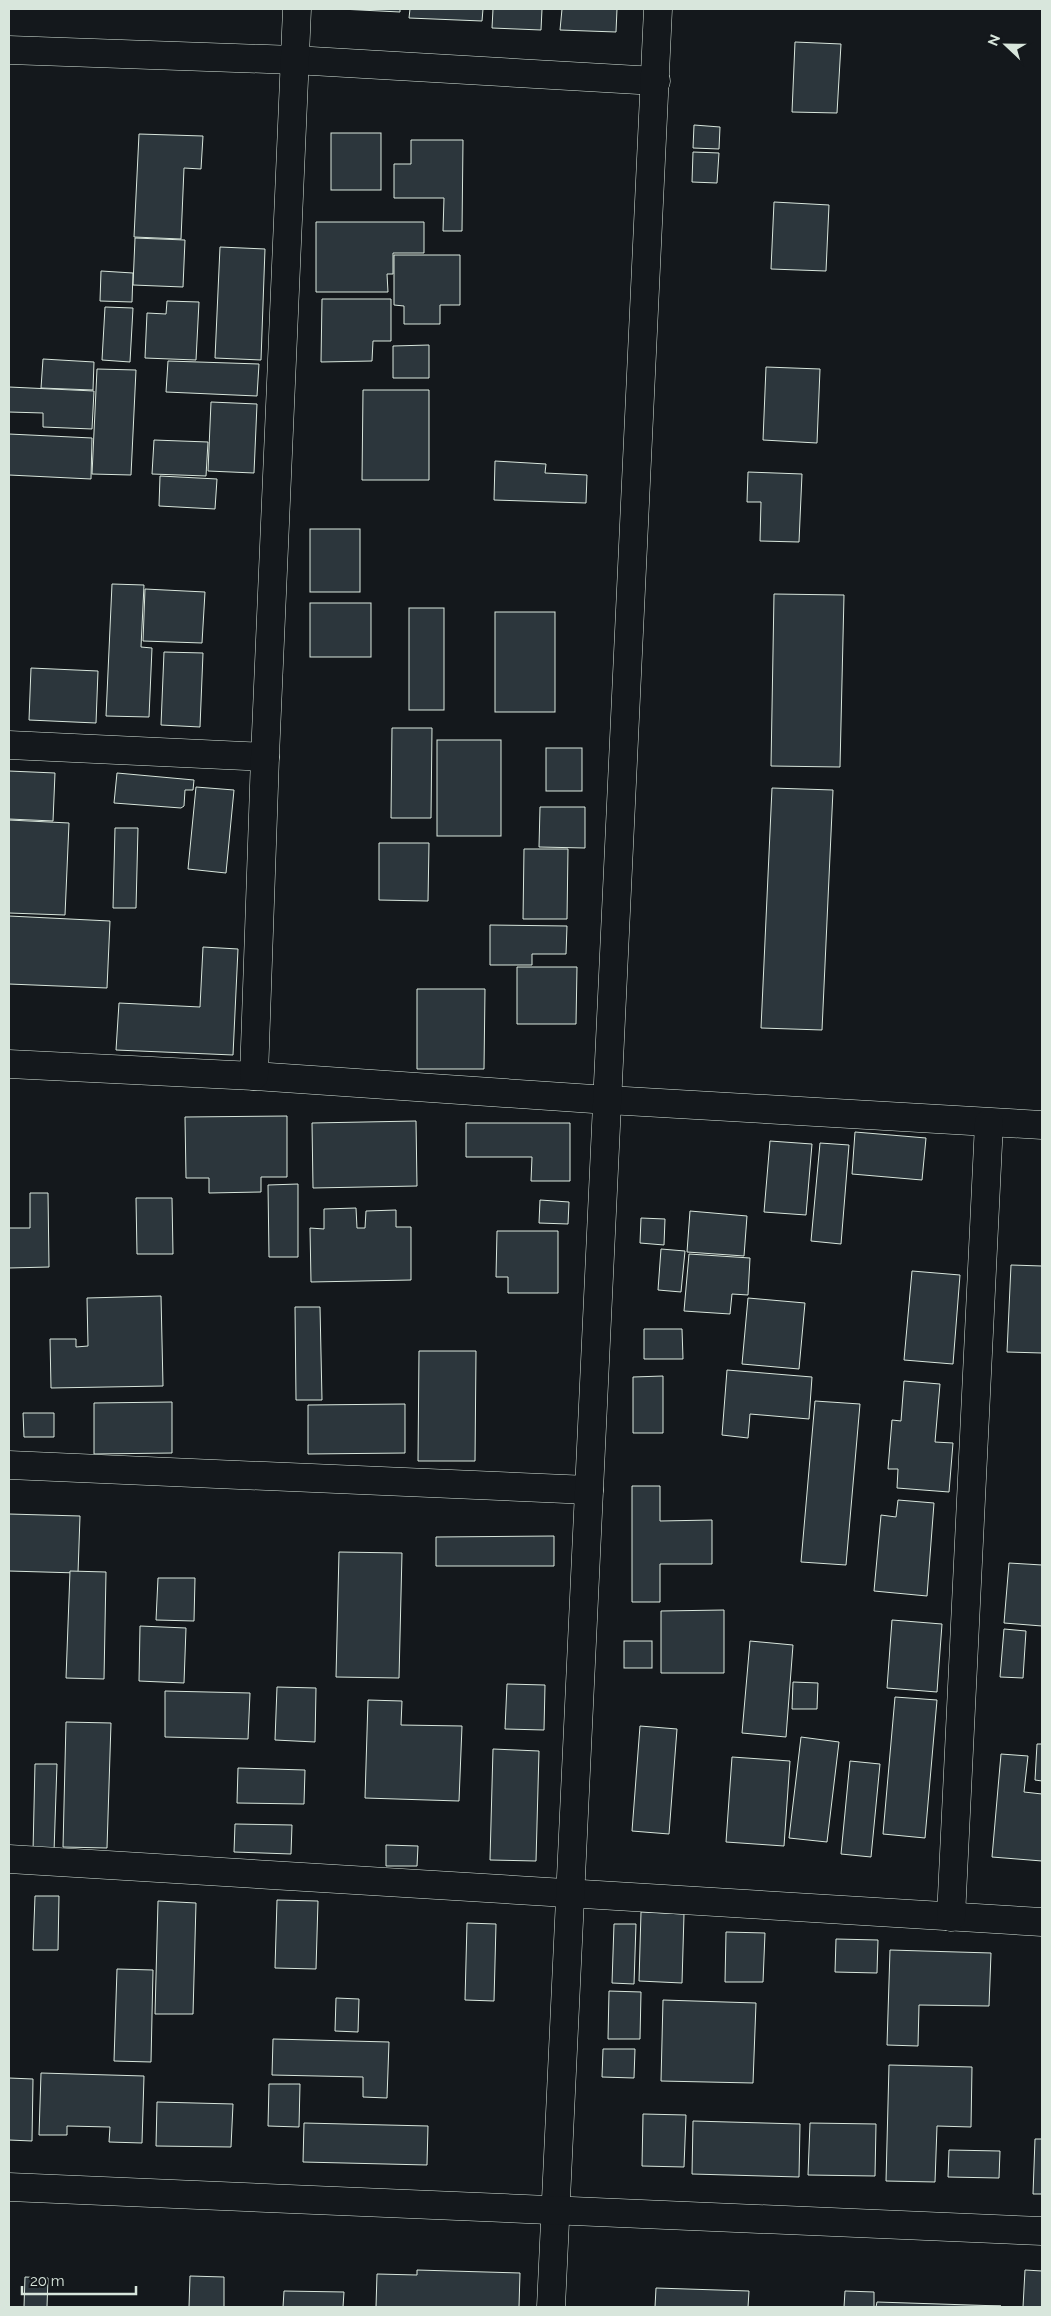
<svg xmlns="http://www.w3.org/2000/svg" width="1051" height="2316" viewBox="0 0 1051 2316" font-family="Raleway,sans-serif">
	<rect width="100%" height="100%" fill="#14181c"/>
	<g fill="#2c363c" stroke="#d8e6dc">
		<path d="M 340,9 L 400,9 L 400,12 Z"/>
		<path d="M 410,9 L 483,9 L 482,21 L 409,18 Z"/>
		<path d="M 493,9 L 542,9 L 541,30 L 492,28 Z"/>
		<path d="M 562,9 L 617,9 L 616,32 L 560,30 Z"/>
		<path d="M 795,42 L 841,44 L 837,113 L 792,112 Z"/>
		<path d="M 694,125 L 720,127 L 719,149 L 693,148 Z"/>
		<rect x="331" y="133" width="50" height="57"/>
		<path d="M 139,134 L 203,136 L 201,169 L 184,168 L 181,239 L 134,237 Z"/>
		<path d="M 411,140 L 463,140 L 462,231 L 443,231 L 444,198 L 394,198 L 394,164 L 411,164 Z"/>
		<path d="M 693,152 L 719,153 L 717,183 L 692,182 Z"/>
		<path d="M 774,202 L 829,205 L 826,271 L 771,269 Z"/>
		<path d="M 316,222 L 424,222 L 424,253 L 393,253 L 393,274 L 387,274 L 388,292 L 316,292 Z"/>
		<path d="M 135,238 L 185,240 L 183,287 L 133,285 Z"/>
		<path d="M 220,247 L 265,249 L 261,360 L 215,358 Z"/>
		<path d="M 394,255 L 460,255 L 460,305 L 440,305 L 440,324 L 404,324 L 404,306 L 394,305 Z"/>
		<path d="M 101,271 L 133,273 L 132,302 L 100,301 Z"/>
		<path d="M 322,299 L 391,299 L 391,341 L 373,341 L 372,361 L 321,362 Z"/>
		<path d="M 167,301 L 199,302 L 196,360 L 145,358 L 147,313 L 166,314 Z"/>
		<path d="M 105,307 L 133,308 L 130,362 L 102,360 Z"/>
		<path d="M 429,345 L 429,378 L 393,378 L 393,346 Z"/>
		<path d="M 43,359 L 94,362 L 93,390 L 41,388 Z"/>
		<path d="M 168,361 L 259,364 L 257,396 L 166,392 Z"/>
		<path d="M 766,367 L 820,369 L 817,443 L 763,440 Z"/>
		<path d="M 97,369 L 136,370 L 131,475 L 92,474 Z"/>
		<path d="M 9,387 L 94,391 L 92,429 L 43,427 L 43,413 L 9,412 Z"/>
		<path d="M 363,390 L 429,390 L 429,480 L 362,480 Z"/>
		<path d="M 211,402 L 257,404 L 254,473 L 208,471 Z"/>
		<path d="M 9,434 L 92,438 L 91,479 L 9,475 Z"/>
		<path d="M 154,440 L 208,442 L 206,476 L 152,474 Z"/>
		<path d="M 495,461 L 546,464 L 545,473 L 587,475 L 586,503 L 494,500 Z"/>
		<path d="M 748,472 L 802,474 L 799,542 L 760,541 L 761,502 L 747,502 Z"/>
		<path d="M 160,476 L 217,479 L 215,509 L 159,506 Z"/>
		<rect x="310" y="529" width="50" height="63"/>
		<path d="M 112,584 L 144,585 L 141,647 L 152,648 L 149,717 L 106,716 Z"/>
		<path d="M 145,589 L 205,592 L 202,643 L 143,641 Z"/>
		<path d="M 774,594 L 844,595 L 840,767 L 771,766 Z"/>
		<rect x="310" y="603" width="61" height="54"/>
		<rect x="409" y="608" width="35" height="102"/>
		<rect x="495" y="612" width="60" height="100"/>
		<path d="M 164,652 L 203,653 L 200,727 L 161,725 Z"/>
		<path d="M 31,668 L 98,671 L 96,723 L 29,720 Z"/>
		<path d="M 392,728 L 432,728 L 431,818 L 391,818 Z"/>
		<rect x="437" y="740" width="64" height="96"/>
		<rect x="546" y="748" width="36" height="43"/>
		<path d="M 9,771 L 55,773 L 53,821 L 9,819 Z"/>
		<path d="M 117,773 L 194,780 L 193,790 L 185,790 L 184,806 L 181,808 L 114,803 Z"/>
		<path d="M 196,787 L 234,790 L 226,873 L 188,869 Z"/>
		<path d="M 772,788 L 833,790 L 822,1030 L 761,1028 Z"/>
		<path d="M 540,807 L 585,807 L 585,848 L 539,847 Z"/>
		<path d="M 9,820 L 69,823 L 65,915 L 9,913 Z"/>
		<path d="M 115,828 L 138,828 L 136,908 L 113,908 Z"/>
		<path d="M 379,843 L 429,843 L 428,901 L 379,900 Z"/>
		<path d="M 524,849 L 568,849 L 567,919 L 523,919 Z"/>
		<path d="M 9,916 L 110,921 L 107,988 L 9,984 Z"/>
		<path d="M 490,925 L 567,926 L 566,954 L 532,954 L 532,965 L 490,965 Z"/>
		<path d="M 203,947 L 238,949 L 233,1055 L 116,1050 L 119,1003 L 200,1007 Z"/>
		<path d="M 517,967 L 577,967 L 576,1024 L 517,1024 Z"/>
		<path d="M 417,989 L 485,989 L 484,1069 L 417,1069 Z"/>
		<path d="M 287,1116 L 287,1177 L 261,1177 L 261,1192 L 209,1193 L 209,1178 L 186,1178 L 185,1117 Z"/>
		<path d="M 416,1121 L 417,1186 L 313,1188 L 312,1123 Z"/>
		<path d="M 466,1123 L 570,1123 L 570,1181 L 531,1181 L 532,1157 L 466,1157 Z"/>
		<path d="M 855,1132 L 926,1138 L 922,1180 L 852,1174 Z"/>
		<path d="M 770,1141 L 812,1144 L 806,1215 L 764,1212 Z"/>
		<path d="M 820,1143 L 849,1145 L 841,1244 L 811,1241 Z"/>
		<path d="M 298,1184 L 298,1257 L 269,1257 L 268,1185 Z"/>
		<path d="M 30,1193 L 48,1193 L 49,1267 L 9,1268 L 9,1228 L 30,1228 Z"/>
		<path d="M 136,1198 L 172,1198 L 173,1254 L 137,1254 Z"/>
		<path d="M 540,1200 L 569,1202 L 568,1224 L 539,1223 Z"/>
		<path d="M 356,1208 L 357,1228 L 365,1228 L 366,1211 L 396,1210 L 396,1227 L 411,1227 L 411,1280 L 311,1282 L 310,1228 L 324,1229 L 324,1209 Z"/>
		<path d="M 690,1211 L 747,1216 L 744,1256 L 687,1252 Z"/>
		<path d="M 641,1218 L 665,1219 L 664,1245 L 640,1243 Z"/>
		<path d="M 497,1231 L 558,1231 L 558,1293 L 508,1293 L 508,1277 L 496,1277 Z"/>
		<path d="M 661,1249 L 685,1251 L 681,1292 L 658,1290 Z"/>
		<path d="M 689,1254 L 750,1258 L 748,1295 L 732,1294 L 730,1314 L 684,1311 Z"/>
		<path d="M 1011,1265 L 1042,1266 L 1042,1353 L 1007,1352 Z"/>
		<path d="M 912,1271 L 960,1275 L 953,1364 L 904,1360 Z"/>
		<path d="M 161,1296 L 163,1386 L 51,1388 L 50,1339 L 76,1339 L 76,1347 L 88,1346 L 87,1298 Z"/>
		<path d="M 748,1298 L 805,1303 L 799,1369 L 742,1364 Z"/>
		<path d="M 295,1307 L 320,1307 L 322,1400 L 296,1400 Z"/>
		<path d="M 644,1329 L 682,1329 L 683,1359 L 644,1359 Z"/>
		<path d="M 419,1351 L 476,1351 L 475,1461 L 418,1461 Z"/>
		<path d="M 727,1370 L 812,1377 L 809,1419 L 750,1414 L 748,1438 L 722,1435 Z"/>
		<path d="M 663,1376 L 663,1433 L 633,1433 L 633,1377 Z"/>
		<path d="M 904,1381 L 940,1384 L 935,1442 L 953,1443 L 949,1492 L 897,1488 L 898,1469 L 888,1469 L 892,1420 L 901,1421 Z"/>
		<path d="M 815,1401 L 860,1404 L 846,1565 L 801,1562 Z"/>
		<path d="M 172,1402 L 172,1453 L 94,1454 L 94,1403 Z"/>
		<path d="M 405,1404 L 405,1453 L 308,1454 L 308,1405 Z"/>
		<path d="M 23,1413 L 54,1413 L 54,1437 L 24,1437 Z"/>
		<path d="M 632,1486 L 660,1486 L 660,1521 L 712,1520 L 712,1564 L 660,1564 L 660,1602 L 632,1602 Z"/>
		<path d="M 898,1500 L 934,1503 L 927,1596 L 874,1591 L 881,1515 L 896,1517 Z"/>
		<path d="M 9,1514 L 80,1516 L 78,1573 L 9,1571 Z"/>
		<path d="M 554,1536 L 554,1566 L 436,1566 L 436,1537 Z"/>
		<path d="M 339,1552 L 402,1553 L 399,1678 L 336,1677 Z"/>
		<path d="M 1009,1563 L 1042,1565 L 1042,1626 L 1004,1623 Z"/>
		<path d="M 70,1571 L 106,1572 L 104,1679 L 66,1678 Z"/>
		<path d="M 158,1578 L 195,1578 L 194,1621 L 156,1620 Z"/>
		<path d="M 724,1610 L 724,1673 L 661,1673 L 661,1611 Z"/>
		<path d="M 892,1620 L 942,1624 L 937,1692 L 887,1688 Z"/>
		<path d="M 140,1626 L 186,1628 L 184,1683 L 139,1681 Z"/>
		<path d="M 1004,1629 L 1026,1631 L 1023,1678 L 1000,1677 Z"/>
		<rect x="624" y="1641" width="28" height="27"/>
		<path d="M 750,1641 L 793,1645 L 786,1737 L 742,1733 Z"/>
		<path d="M 793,1682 L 818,1683 L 817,1709 L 792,1709 Z"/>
		<path d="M 507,1684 L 545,1685 L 544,1730 L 505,1729 Z"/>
		<path d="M 277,1687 L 316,1688 L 315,1742 L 275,1740 Z"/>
		<path d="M 165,1691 L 250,1693 L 248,1739 L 165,1737 Z"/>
		<path d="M 895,1697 L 937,1700 L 925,1838 L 883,1834 Z"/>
		<path d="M 368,1700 L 402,1701 L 401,1725 L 462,1726 L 459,1801 L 365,1798 Z"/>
		<path d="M 66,1722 L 111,1723 L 107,1848 L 63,1847 Z"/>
		<path d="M 640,1726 L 677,1729 L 669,1834 L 632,1831 Z"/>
		<path d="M 801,1737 L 839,1742 L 827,1842 L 789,1838 Z"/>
		<path d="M 1037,1744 L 1042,1744 L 1042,1781 L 1035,1780 Z"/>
		<path d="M 493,1749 L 539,1751 L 536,1861 L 490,1860 Z"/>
		<path d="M 1001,1754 L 1028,1756 L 1024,1792 L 1042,1794 L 1042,1861 L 992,1857 Z"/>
		<path d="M 732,1757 L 790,1761 L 784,1846 L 726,1842 Z"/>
		<path d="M 850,1761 L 880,1764 L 871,1857 L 841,1854 Z"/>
		<path d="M 35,1764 L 57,1764 L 54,1852 L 33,1851 Z"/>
		<path d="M 238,1768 L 305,1770 L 304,1804 L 237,1803 Z"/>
		<path d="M 235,1824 L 292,1825 L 291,1854 L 234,1852 Z"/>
		<path d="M 386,1845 L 418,1846 L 417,1866 L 386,1866 Z"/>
		<path d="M 35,1896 L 59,1896 L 58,1950 L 33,1950 Z"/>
		<path d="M 277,1900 L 318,1901 L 316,1969 L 275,1968 Z"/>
		<path d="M 158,1901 L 196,1903 L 193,2014 L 155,2014 Z"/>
		<path d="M 641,1912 L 684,1914 L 682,1983 L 639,1981 Z"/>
		<path d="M 467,1923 L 496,1924 L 494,2001 L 465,2000 Z"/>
		<path d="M 614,1924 L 636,1924 L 634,1984 L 612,1983 Z"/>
		<path d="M 726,1932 L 765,1933 L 763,1982 L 725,1982 Z"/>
		<path d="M 836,1939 L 878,1940 L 877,1973 L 835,1972 Z"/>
		<path d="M 890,1950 L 991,1953 L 989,2006 L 919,2005 L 918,2046 L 887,2045 Z"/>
		<path d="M 117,1969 L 153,1970 L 151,2062 L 114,2061 Z"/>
		<path d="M 609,1991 L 641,1992 L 640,2039 L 608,2039 Z"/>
		<path d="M 336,1998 L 359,1999 L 358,2032 L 335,2031 Z"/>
		<path d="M 663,2000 L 756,2003 L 753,2083 L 661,2081 Z"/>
		<path d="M 273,2039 L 389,2042 L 387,2098 L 363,2097 L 363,2077 L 272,2075 Z"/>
		<path d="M 603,2049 L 635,2049 L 634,2078 L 602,2077 Z"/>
		<path d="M 889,2065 L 972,2067 L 971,2127 L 937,2126 L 935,2182 L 886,2181 Z"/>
		<path d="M 41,2073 L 144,2076 L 142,2143 L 109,2142 L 110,2127 L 67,2126 L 67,2135 L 39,2135 Z"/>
		<path d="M 9,2078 L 33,2079 L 32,2141 L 9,2140 Z"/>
		<path d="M 269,2084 L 300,2084 L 299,2127 L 268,2126 Z"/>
		<path d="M 157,2102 L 233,2104 L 231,2147 L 156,2146 Z"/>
		<path d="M 643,2114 L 686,2115 L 684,2167 L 642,2166 Z"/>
		<path d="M 693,2121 L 800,2124 L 799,2177 L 692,2174 Z"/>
		<path d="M 304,2123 L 428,2126 L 427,2165 L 303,2162 Z"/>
		<path d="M 810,2123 L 876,2124 L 875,2176 L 808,2175 Z"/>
		<path d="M 1035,2139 L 1042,2139 L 1042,2194 L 1033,2194 Z"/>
		<path d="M 949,2150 L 1000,2151 L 999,2178 L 948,2177 Z"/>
		<path d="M 417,2270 L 520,2273 L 519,2307 L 376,2307 L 377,2274 L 417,2275 Z"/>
		<path d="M 1025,2270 L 1042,2271 L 1042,2307 L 1023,2307 Z"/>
		<path d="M 190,2276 L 224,2277 L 224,2307 L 189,2307 Z"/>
		<path d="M 25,2277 L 48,2278 L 47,2307 L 24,2307 Z"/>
		<path d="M 656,2288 L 749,2291 L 748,2307 L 655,2307 Z"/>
		<path d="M 284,2291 L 344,2292 L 343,2307 L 283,2307 Z"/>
		<path d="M 845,2291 L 874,2292 L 874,2307 L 844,2307 Z"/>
		<path d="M 877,2302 L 1001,2306 L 876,2307 Z"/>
	</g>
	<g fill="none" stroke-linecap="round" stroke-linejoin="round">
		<g stroke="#d8e6dc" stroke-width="29">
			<g id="minor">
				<path d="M 9,50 L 294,60 L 656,81"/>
				<path d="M 9,745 L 265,757"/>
				<path d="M 9,1064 L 254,1076 L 608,1100 L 1042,1125"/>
				<path d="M 254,1076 L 265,757 L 297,9"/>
				<path d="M 9,1465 L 589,1490"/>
				<path d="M 9,1859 L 1042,1922"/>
				<path d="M 951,1917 L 989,1123"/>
				<path d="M 551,2307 L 658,9"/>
			</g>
		</g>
		<g stroke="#d8e6dc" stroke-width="29">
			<path id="major" d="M 9,2187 L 1042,2231"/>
		</g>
		<use href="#minor" stroke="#14181c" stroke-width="28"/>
		<use href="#major" stroke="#14181c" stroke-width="28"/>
	</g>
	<rect width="1051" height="2316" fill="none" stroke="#d8e6dc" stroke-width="20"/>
	<g transform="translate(1006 45) rotate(292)" stroke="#14181c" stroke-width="4" paint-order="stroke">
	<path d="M0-4L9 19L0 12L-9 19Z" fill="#d8e6dc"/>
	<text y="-8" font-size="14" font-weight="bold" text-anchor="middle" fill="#d8e6dc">N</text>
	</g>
	<path d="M22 2286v8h114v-8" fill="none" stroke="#d8e6dc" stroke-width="2.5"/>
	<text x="30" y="2286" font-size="15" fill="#d8e6dc" stroke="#14181c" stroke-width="4" paint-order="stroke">20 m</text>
</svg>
